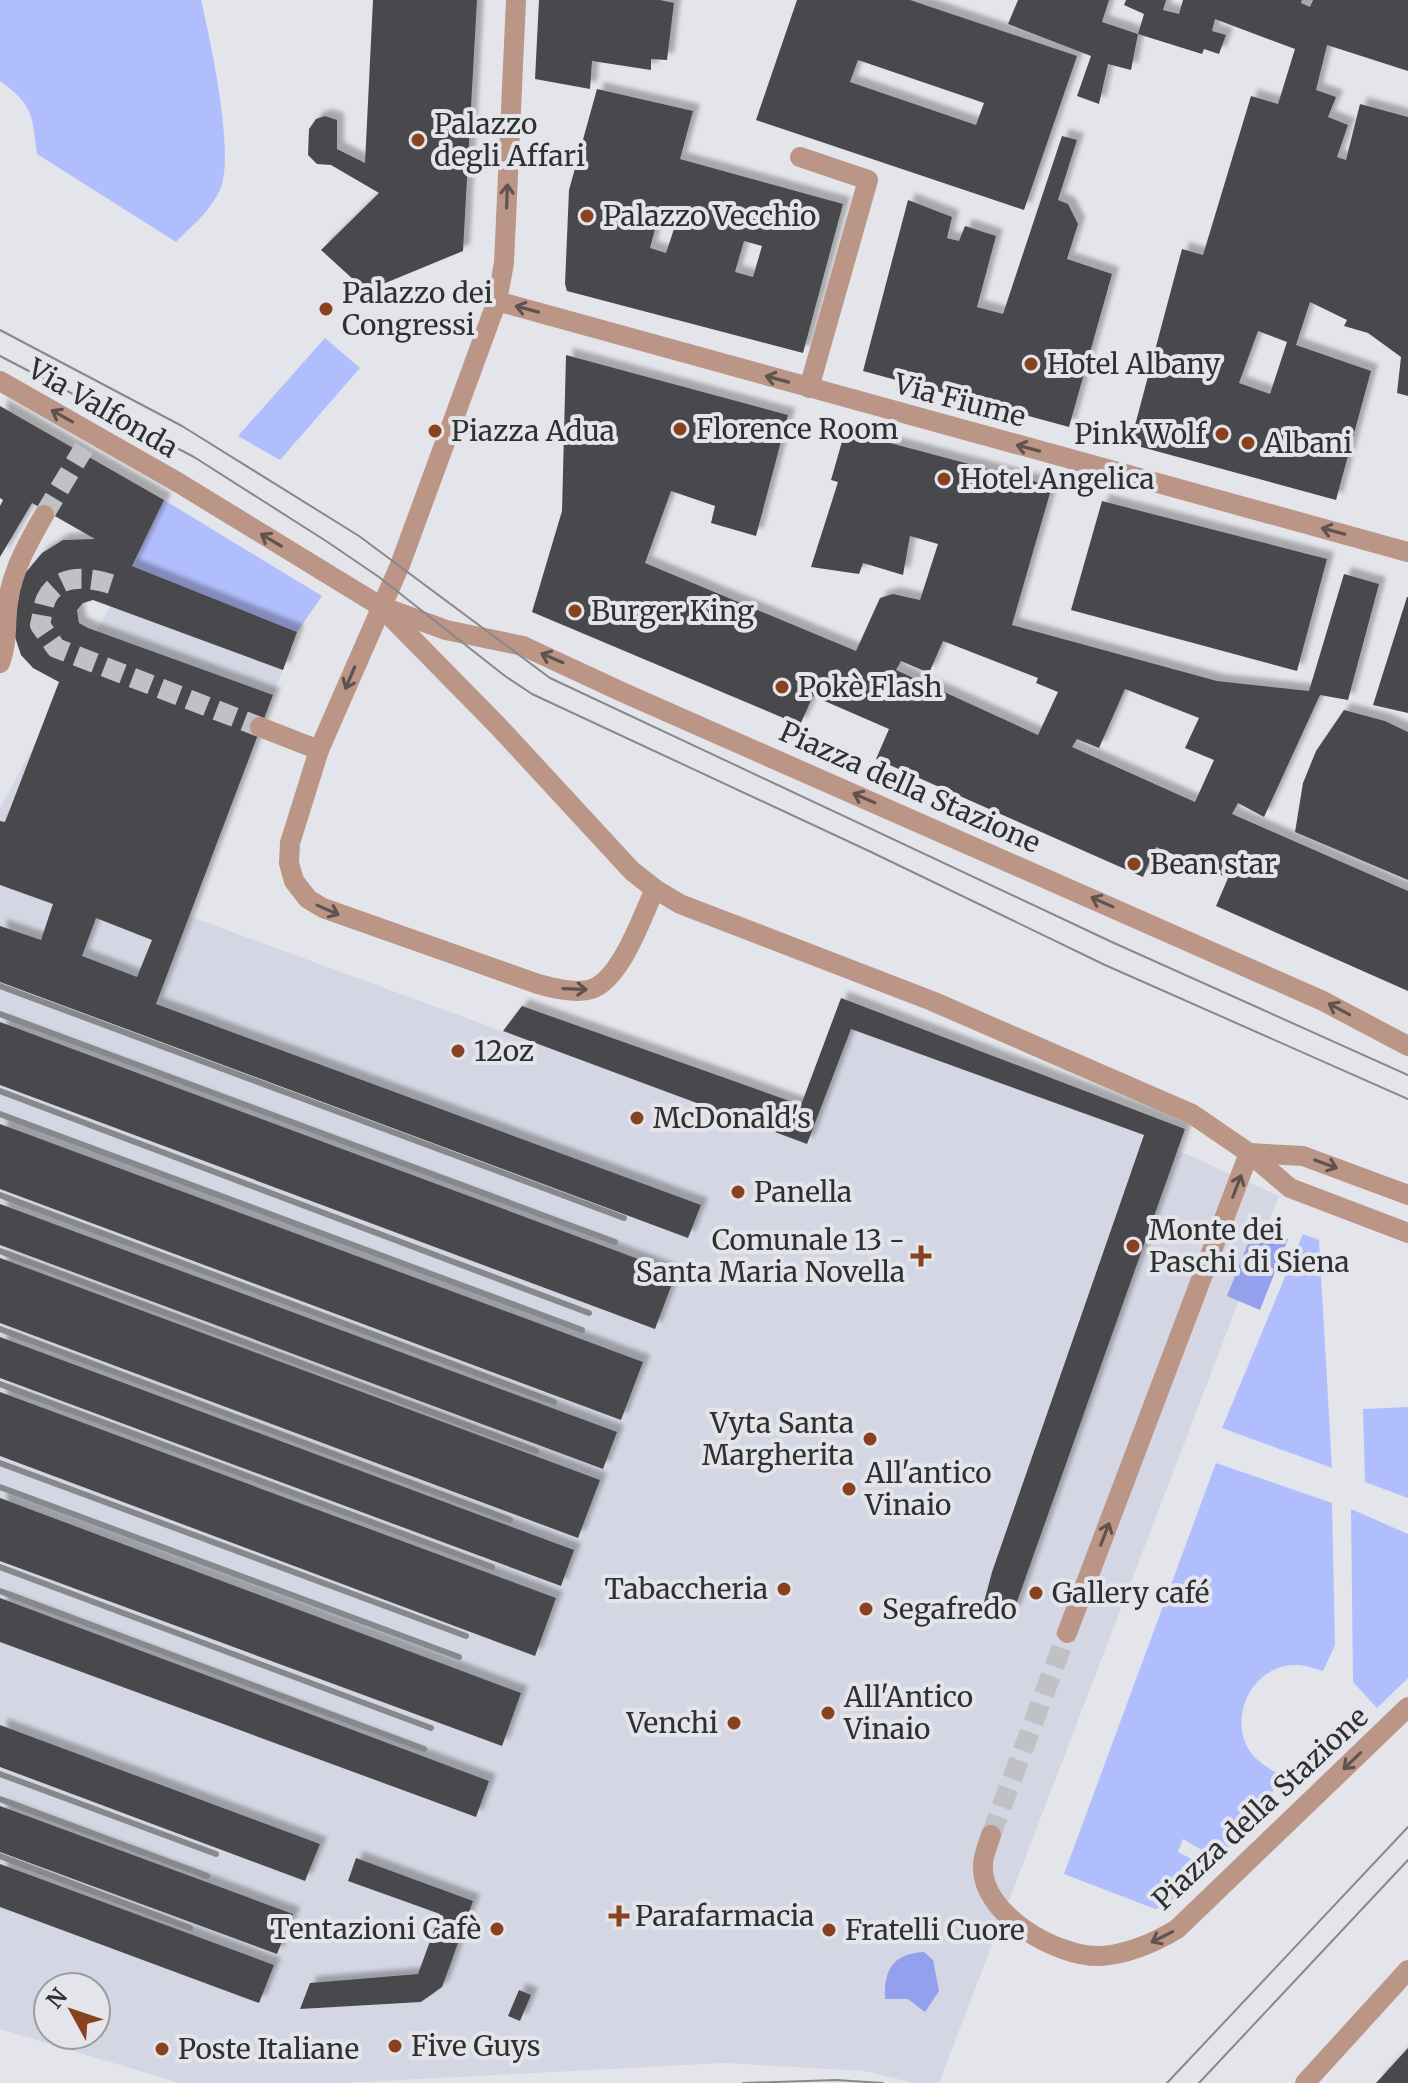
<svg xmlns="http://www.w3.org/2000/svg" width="1408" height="2083" viewBox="0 0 1408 2083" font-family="Merriweather,serif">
	<defs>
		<filter id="shadow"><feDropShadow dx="7" dy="-7" stdDeviation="2" flood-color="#0004"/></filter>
	</defs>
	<rect width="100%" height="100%" fill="#e4e5ea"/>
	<path fill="#d4d7e3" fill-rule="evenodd" d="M 164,500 L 322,596 L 297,632 L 189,916 L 806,1143 L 851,1029 L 1144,1135 L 1279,1196 L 939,2083 L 913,2083 L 865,2071 L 723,2063 L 345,2083 L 180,2083 L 0,2029 L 0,808 L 132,566 ZM 48,1987 L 96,1987 L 96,2035 L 48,2035 Z"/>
	<g fill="#b1befd">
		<path d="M 0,0 L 201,0 C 210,38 236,158 220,190 C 210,211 192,226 176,242 L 37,154 C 32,116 34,105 0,81 Z"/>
		<path d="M 325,338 L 360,368 L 280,460 L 238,436 Z"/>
		<path d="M 164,500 L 322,596 L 297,632 L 132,566 Z"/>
		<path d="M 1303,1234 L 1319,1240 L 1332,1468 L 1222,1428 Z"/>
		<path d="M 1408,1407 L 1408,1498 L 1365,1482 L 1363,1409 Z"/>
		<path d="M 1216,1463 L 1332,1503 L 1335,1645 L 1323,1671 C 1315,1669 1306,1665 1298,1665 C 1260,1663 1233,1703 1244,1739 C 1249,1756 1263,1765 1278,1774 L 1266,1814 L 1217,1859 L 1183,1839 L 1178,1852 L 1208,1867 L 1168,1905 L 1155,1909 L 1064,1874 Z"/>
		<path d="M 1351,1509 L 1408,1534 L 1408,1678 L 1377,1708 L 1353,1682 Z"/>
	</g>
	<g fill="#92a0ed">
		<path d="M 1255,1226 L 1288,1239 L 1260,1310 L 1227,1296 Z"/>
		<path d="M 924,1952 L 933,1960 L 939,1991 L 925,2012 L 908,1999 L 885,1999 C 884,1970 892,1954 924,1952 Z"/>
	</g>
	<g fill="#494a4e" fill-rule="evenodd" filter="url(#shadow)">
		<path d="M 373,0 L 477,0 L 463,251 L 366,291 L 321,250 L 379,193 L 331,165 L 317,164 L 308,155 L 309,129 L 316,119 L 325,116 L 337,120 L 337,149 L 365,163 Z"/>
		<path d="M 539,0 L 660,0 L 674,3 L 667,60 L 651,59 L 651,70 L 592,61 L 590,89 L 535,79 Z"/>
		<path d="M 797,0 L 910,0 L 1077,56 L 1024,210 L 756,120 ZM 858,60 L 984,103 L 976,125 L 850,82 Z"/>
		<path d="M 1018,0 L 1109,0 L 1102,22 L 1138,34 L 1131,70 L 1108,64 L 1099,104 L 1077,96 L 1091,56 L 1008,24 Z"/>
		<path d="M 1126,0 L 1166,0 L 1163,10 L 1179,14 L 1183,0 L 1302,0 L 1301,3 L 1310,7 L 1313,0 L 1408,0 L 1408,71 L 1327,45 L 1316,90 L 1336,97 L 1328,117 L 1348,125 L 1337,157 L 1346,160 L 1360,104 L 1408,117 L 1408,396 L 1397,393 L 1401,357 L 1368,333 L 1344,326 L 1347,320 L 1310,302 L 1296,345 L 1371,371 L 1336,500 L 1130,444 L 1182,249 L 1203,255 L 1251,96 L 1278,104 L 1295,49 L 1215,19 L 1212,31 L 1226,35 L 1219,54 L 1204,49 L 1202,54 L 1138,34 L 1144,14 L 1124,5 ZM 1258,331 L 1287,342 L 1270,394 L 1239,383 Z"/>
		<path d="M 597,89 L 693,111 L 680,159 L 843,204 L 803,353 L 567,291 L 565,284 L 569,190 ZM 658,218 L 676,223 L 666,253 L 650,248 ZM 744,241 L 762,246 L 753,277 L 735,272 Z"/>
		<path d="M 1062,136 L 1077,140 L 1058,200 L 1068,204 L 1078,224 L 1067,259 L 1112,274 L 1069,427 L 863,371 L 908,200 L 952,217 L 947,238 L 959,241 L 965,226 L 996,236 L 977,307 L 1003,314 Z"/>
		<path d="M 566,355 L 788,415 L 756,536 L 711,523 L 715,506 L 671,491 L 645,563 L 856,651 L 880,598 L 893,594 L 920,600 L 938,544 L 910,536 L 903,575 L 863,563 L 859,574 L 811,567 L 838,482 L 831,480 L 845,431 L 1052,486 L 1012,625 L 1217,681 L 1309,691 L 1344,574 L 1379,584 L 1348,700 L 1320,695 L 1264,817 L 1238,803 L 1232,814 L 1408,891 L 1408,991 L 1216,906 L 1228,878 L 1156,847 L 1143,877 L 876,759 L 889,729 L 813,696 L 800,725 L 532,612 L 562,511 ZM 943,641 L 1038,678 L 1036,683 L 1058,692 L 1038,735 L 896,670 L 901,661 L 929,673 ZM 1125,689 L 1199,718 L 1185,748 L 1214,760 L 1195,802 L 1072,747 L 1077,739 L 1099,748 Z"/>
		<path d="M 0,406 L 164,500 L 132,566 L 297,632 L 283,670 L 93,600 L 83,603 L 77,610 L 79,623 L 88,628 L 273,695 L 156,1004 L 701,1205 L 688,1238 L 0,982 L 0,926 L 41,940 L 53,904 L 0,885 L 0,821 L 5,822 L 59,682 L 33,668 L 21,655 L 13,631 L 22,577 L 42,553 L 63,540 L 95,539 L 32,503 L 0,557 L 0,506 L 3,500 L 0,498 ZM 96,918 L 152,940 L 137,977 L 82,956 Z"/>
		<path d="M 1102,501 L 1327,559 L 1297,671 L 1071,610 Z"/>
		<path d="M 1407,597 L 1408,597 L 1408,713 L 1373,705 Z"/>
		<path d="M 1344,710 L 1385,721 L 1408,732 L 1408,880 L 1295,832 L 1303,783 L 1316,751 Z"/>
		<path d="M 841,998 L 1185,1129 L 1013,1613 L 984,1602 L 992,1572 L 1144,1135 L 851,1029 L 807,1144 L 503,1031 L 522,1006 L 801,1105 Z"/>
		<path d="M 0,1022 L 676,1273 L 655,1329 L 0,1085 Z"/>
		<path d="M 0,1124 L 643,1362 L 621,1420 L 0,1189 Z"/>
		<path d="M 0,1204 L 617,1432 L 603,1469 L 0,1245 Z"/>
		<path d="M 0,1258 L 600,1480 L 578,1538 L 0,1323 Z"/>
		<path d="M 0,1337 L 574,1550 L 561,1586 L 0,1378 Z"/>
		<path d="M 0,1392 L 556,1598 L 535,1656 L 0,1456 Z"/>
		<path d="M 0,1498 L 521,1693 L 502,1746 L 0,1561 Z"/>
		<path d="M 0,1598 L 489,1781 L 476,1817 L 0,1642 Z"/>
		<path d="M 0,1725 L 320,1844 L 305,1881 L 0,1767 Z"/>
		<path d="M 0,1806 L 293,1914 L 277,1954 L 0,1852 Z"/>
		<path d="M 356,1858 L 473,1901 L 449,1968 L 442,1987 L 421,2002 L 300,2009 L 310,1983 L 418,1974 L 440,1914 L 348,1881 Z"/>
		<path d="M 0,1864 L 274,1965 L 259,2003 L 0,1907 Z"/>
		<path d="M 519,1990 L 531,1995 L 520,2021 L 508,2016 Z"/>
		<path d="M 1408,2048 L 1408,2083 L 1376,2083 Z"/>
	</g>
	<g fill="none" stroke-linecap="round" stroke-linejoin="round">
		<g stroke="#c0c1c5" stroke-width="20" stroke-dasharray="20 10" stroke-linecap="butt">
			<path d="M 44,515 L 84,448"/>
			<path d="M 111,584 C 89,577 58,573 46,599 C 43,606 42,617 40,625 L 56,648 L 260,727"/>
			<path d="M 991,1835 L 1067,1633"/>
		</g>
		<g stroke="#bb9585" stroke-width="20">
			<path d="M 516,0 L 504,263 L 497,301 L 400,565 L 319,750 L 290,843 L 289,863 L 294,881 L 308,899 L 323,908 L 538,984 C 553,988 572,993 588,990 C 620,984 642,916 655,889"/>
			<path d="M 800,157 L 868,180 L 809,388"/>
			<path d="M 497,301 L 1408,552"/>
			<path d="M 0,381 L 179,483 L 380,606 L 446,630 L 523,646 L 622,692 L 1323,1001 L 1408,1046"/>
			<path d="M 386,612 L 498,726 L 632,871 L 655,889 L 680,904 L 932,1001 L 1192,1114 L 1249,1153 L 1290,1188 L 1408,1233"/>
			<path d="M 0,663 C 8,643 5,622 8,601 C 13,569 28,543 44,515"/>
			<path d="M 260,727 L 319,750"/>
			<path d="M 1249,1153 L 1303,1156 L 1408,1195"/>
			<path d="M 1067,1633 L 1249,1153"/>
			<path d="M 991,1835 C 988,1845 983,1855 983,1865 C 980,1914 1058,1958 1101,1956 C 1128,1954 1154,1943 1177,1929 L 1408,1707"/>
			<path d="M 1305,2083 L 1408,1970"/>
		</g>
		<g stroke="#87888c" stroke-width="2">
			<path d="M 0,330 L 182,426 L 359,536 L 550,678 L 1114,943 L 1408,1075"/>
			<path d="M 0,356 L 194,457 L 326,541 L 379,577 L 505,676 L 532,694 L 869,851 L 1105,965 L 1408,1099"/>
			<path d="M 743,2083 L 836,2080 L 883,2083"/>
			<path d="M 1167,2083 L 1408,1827"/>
			<path d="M 1199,2083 L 1408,1860"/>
		</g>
		<g stroke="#87888c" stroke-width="6">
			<path d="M 0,986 L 624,1218"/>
			<path d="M 0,1014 L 615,1242"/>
			<path d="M 0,1091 L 589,1313"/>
			<path d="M 0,1114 L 582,1330"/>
			<path d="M 0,1195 L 554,1402"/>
			<path d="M 0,1251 L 536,1451"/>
			<path d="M 0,1329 L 510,1520"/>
			<path d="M 0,1384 L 492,1567"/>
			<path d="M 0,1463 L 466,1636"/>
			<path d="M 0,1487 L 459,1657"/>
			<path d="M 0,1567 L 431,1728"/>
			<path d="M 0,1591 L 424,1749"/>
			<path d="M 0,1774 L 216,1854"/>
			<path d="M 0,1799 L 207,1876"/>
			<path d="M 0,1856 L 190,1928"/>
		</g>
	</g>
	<defs><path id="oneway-shaft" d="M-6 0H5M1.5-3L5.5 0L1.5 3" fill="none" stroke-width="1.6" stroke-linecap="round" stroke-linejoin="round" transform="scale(2)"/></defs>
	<g stroke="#60534f">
		<use href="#oneway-shaft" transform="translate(507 196) rotate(-88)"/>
		<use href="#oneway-shaft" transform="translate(527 309) rotate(-165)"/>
		<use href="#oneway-shaft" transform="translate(777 379) rotate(-165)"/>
		<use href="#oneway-shaft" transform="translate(62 416) rotate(-151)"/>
		<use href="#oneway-shaft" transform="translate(1028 448) rotate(-165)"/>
		<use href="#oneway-shaft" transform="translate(1333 531) rotate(-165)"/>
		<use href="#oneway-shaft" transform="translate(271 540) rotate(-149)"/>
		<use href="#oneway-shaft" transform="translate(552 658) rotate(-157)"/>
		<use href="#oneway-shaft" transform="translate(350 678) rotate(113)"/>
		<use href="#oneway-shaft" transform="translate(864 798) rotate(-156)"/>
		<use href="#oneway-shaft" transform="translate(1102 902) rotate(-156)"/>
		<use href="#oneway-shaft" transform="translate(328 910) rotate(24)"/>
		<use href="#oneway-shaft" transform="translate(575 989) rotate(2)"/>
		<use href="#oneway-shaft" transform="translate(1339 1009) rotate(-152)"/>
		<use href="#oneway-shaft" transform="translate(1326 1164) rotate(20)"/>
		<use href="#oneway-shaft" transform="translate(1237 1186) rotate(-69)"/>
		<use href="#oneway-shaft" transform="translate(1105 1534) rotate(-69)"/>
		<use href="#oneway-shaft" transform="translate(1352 1761) rotate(136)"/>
		<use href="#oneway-shaft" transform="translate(1162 1937) rotate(153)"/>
	</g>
	<g fill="#89421f" stroke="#e4e5ea" stroke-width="3">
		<circle cx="418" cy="140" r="8"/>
		<circle cx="587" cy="216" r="8"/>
		<circle cx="326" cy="309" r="8"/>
		<circle cx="1031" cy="364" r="8"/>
		<circle cx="680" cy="429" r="8"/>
		<circle cx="435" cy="431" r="8"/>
		<circle cx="1222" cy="434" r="8"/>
		<circle cx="1248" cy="443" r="8"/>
		<circle cx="944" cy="479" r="8"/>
		<circle cx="575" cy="611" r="8"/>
		<circle cx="782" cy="687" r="8"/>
		<circle cx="1134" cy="864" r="8"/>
		<circle cx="458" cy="1051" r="8"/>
		<circle cx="637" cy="1118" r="8"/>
		<circle cx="738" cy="1192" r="8"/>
		<circle cx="1133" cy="1246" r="8"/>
		<path d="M917 1244h8v8h8v8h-8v8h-8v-8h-8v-8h8z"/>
		<circle cx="870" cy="1439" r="8"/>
		<circle cx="849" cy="1489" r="8"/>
		<circle cx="784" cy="1589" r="8"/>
		<circle cx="1036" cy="1593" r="8"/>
		<circle cx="866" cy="1609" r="8"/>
		<circle cx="828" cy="1713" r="8"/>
		<circle cx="734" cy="1723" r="8"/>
		<path d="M615 1904h8v8h8v8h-8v8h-8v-8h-8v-8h8z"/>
		<circle cx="497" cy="1929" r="8"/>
		<circle cx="829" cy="1930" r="8"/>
		<circle cx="395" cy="2046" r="8"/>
		<circle cx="162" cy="2049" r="8"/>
	</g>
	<g text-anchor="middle" stroke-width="8" stroke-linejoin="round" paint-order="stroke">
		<g font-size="28" fill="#2f3032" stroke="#e4e5ea" text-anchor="start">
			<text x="434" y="134">Palazzo<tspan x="434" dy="32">degli Affari</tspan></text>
			<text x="603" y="226">Palazzo Vecchio</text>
			<text x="342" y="303">Palazzo dei<tspan x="342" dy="32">Congressi</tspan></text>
			<text x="1047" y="374">Hotel Albany</text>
			<text x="696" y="439">Florence Room</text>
			<text x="451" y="441">Piazza Adua</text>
			<text x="1206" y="444" text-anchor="end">Pink Wolf</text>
			<text x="1264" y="453">Albani</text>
			<text x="960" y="489">Hotel Angelica</text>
			<text x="591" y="621">Burger King</text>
			<text x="798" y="697">Pokè Flash</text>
			<text x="1150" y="874">Bean star</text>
			<text x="474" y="1061">12oz</text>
			<text x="653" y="1128">McDonald's</text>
			<text x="754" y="1202">Panella</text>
			<text x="1149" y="1240">Monte dei<tspan x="1149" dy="32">Paschi di Siena</tspan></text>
			<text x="905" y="1250" text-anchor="end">Comunale 13 -<tspan x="905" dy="32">Santa Maria Novella</tspan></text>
			<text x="854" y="1433" text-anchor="end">Vyta Santa<tspan x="854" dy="32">Margherita</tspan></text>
			<text x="865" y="1483">All'antico<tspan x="865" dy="32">Vinaio</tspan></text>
			<text x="768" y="1599" text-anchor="end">Tabaccheria</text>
			<text x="1052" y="1603">Gallery café</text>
			<text x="882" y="1619">Segafredo</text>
			<text x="844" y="1707">All'Antico<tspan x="844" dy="32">Vinaio</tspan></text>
			<text x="718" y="1733" text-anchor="end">Venchi</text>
			<text x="635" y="1926">Parafarmacia</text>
			<text x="481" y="1939" text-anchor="end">Tentazioni Cafè</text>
			<text x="845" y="1940">Fratelli Cuore</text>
			<text x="411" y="2056">Five Guys</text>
			<text x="178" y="2059">Poste Italiane</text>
		</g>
		<g font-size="28" fill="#2f3032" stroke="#e4e5ea">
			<text transform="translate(960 400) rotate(15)" y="10">Via Fiume</text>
			<text transform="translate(103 408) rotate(30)" y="10">Via Valfonda</text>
			<text transform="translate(910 787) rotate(24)" y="10">Piazza della Stazione</text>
			<text transform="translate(1260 1808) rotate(-43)" y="10">Piazza della Stazione</text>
		</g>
	</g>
	<g transform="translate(72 2011) rotate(310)"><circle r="38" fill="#e4e5ea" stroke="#9c9da0" stroke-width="2"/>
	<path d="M0-6L14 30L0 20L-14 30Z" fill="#89421f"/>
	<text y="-12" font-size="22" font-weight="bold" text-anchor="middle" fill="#2f3032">N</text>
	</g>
</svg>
